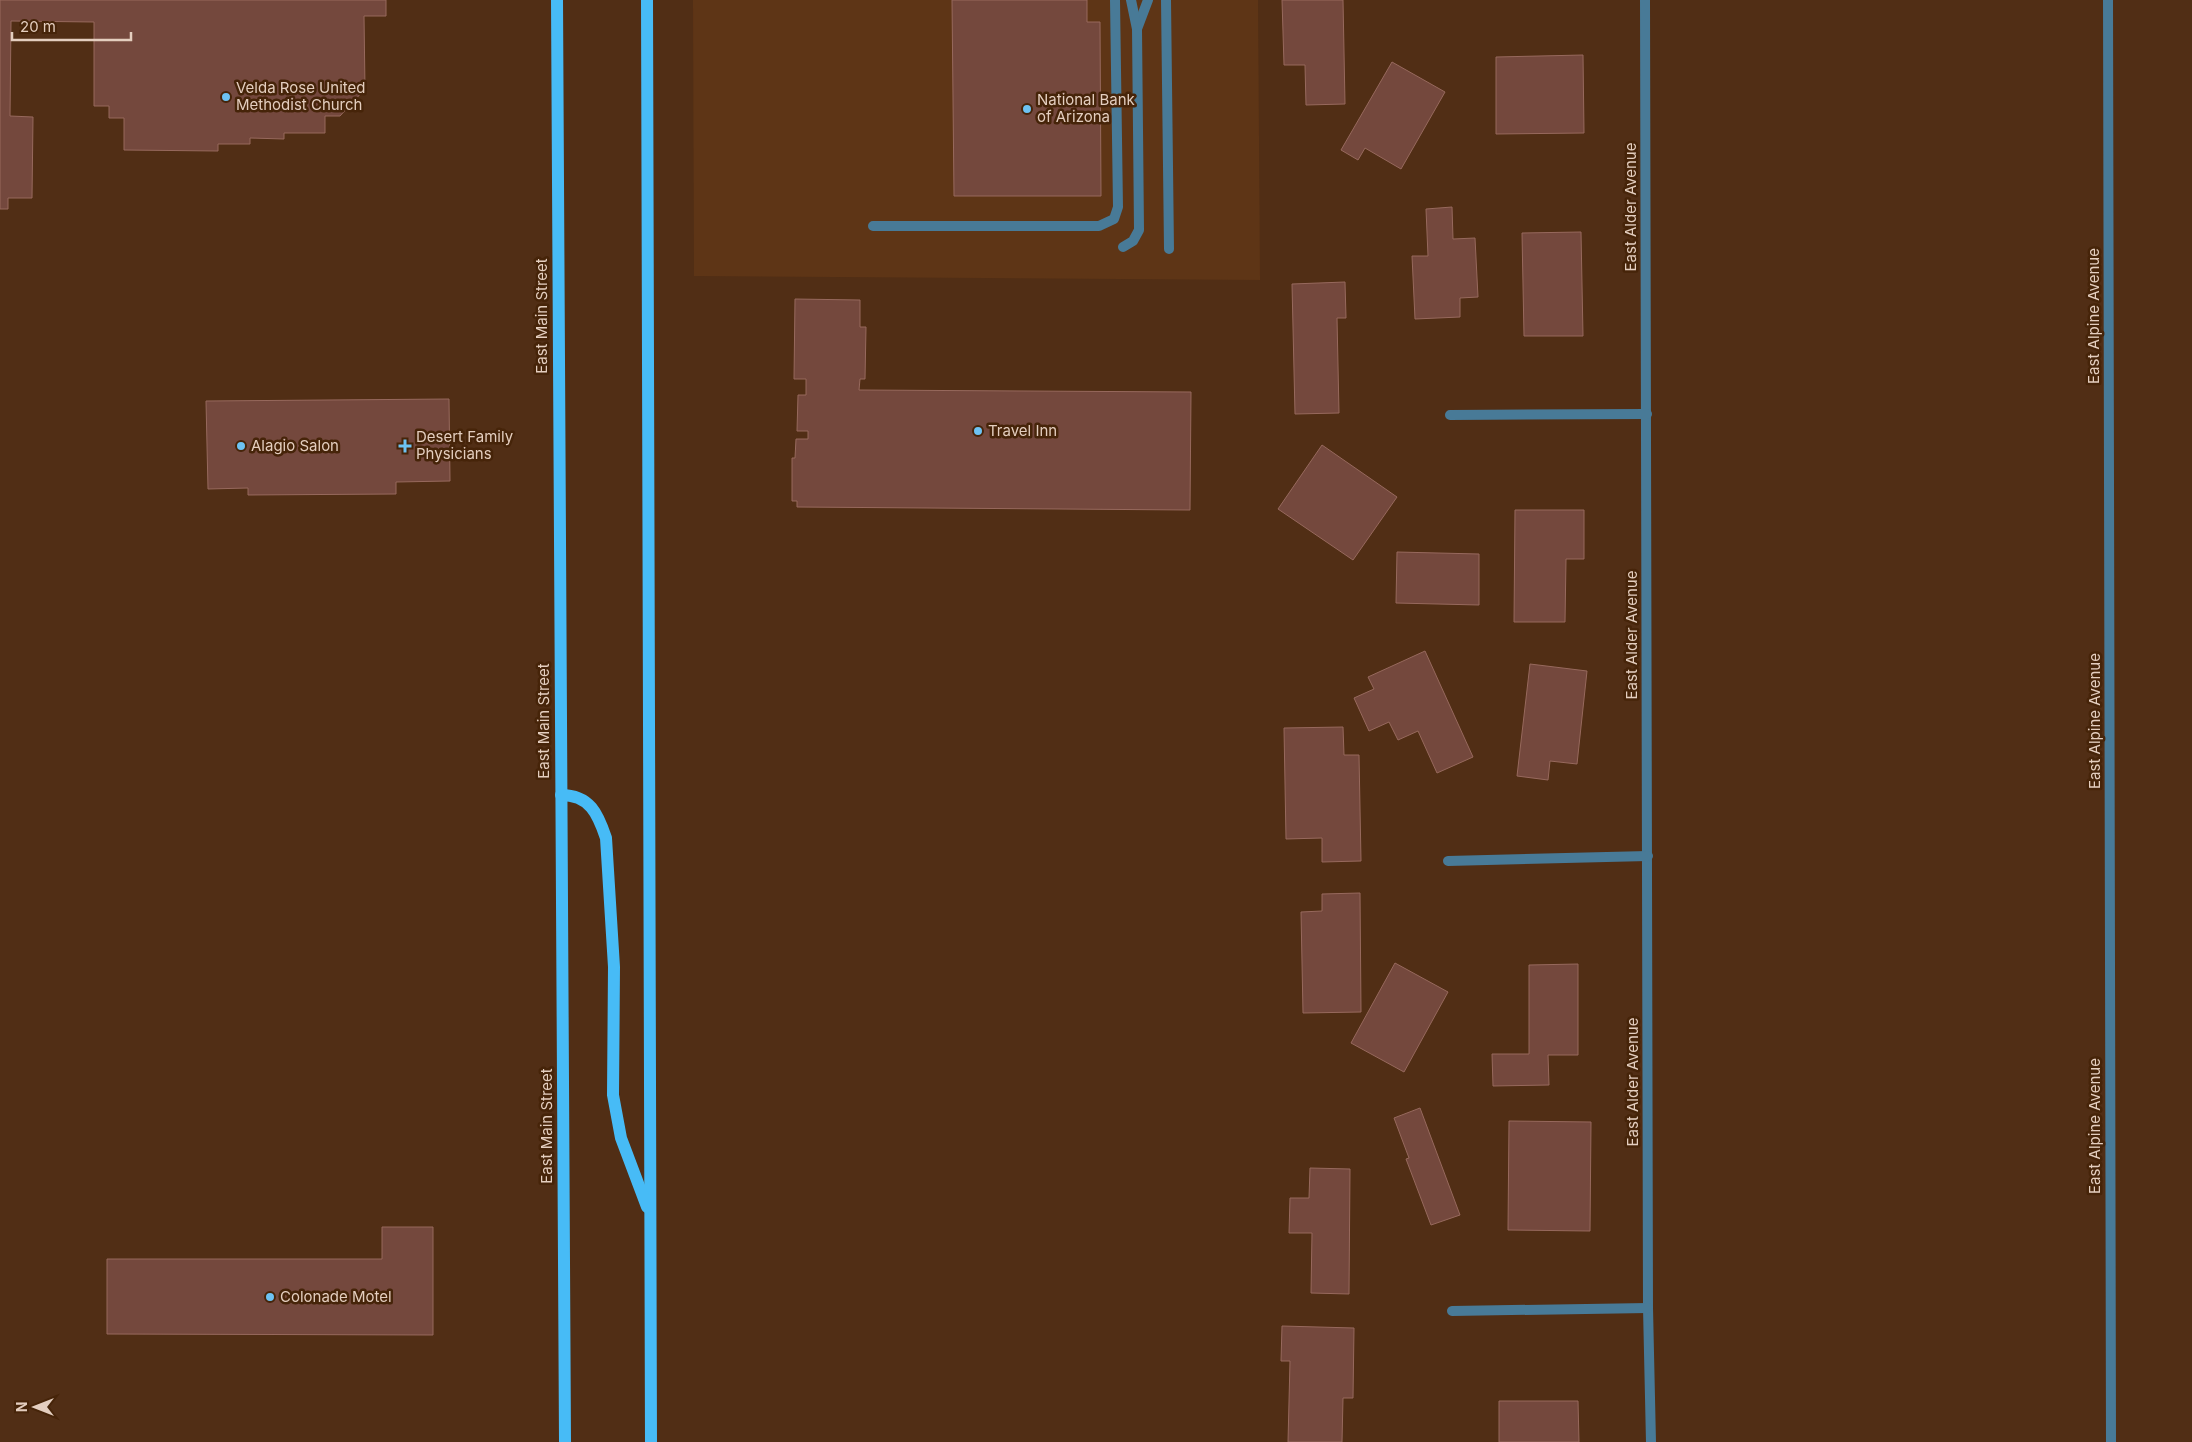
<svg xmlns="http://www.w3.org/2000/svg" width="2192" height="1442" viewBox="0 0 2192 1442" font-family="Inter,sans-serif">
	<rect width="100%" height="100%" fill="#512e15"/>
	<path fill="#5e3516" d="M 693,0 L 1258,0 L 1260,280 L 694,276 Z"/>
	<g fill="#74483d" stroke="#97695d">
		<path d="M 0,0 L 386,0 L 386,16 L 364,16 L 365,89 L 340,116 L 325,116 L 325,133 L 284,133 L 284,139 L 250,138 L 250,144 L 218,144 L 218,151 L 124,150 L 124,118 L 109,118 L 109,106 L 94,106 L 94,22 L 11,21 L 10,116 L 33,117 L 32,198 L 8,198 L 8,209 L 0,209 Z"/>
		<path d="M 952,0 L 1087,0 L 1087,22 L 1100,22 L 1101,196 L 954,196 Z"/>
		<path d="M 1282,0 L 1343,0 L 1345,104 L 1306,105 L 1305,65 L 1284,65 Z"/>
		<path d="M 1583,55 L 1584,133 L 1496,134 L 1496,57 Z"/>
		<path d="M 1392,62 L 1445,92 L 1401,169 L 1365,148 L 1358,160 L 1341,150 Z"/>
		<path d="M 1452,207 L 1453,239 L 1475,238 L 1478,297 L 1460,298 L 1460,317 L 1415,319 L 1412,256 L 1428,256 L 1426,209 Z"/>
		<path d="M 1581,232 L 1583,336 L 1524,336 L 1522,233 Z"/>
		<path d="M 1345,282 L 1346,318 L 1337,318 L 1339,413 L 1295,414 L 1292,284 Z"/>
		<path d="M 795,299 L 860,300 L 860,327 L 866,327 L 865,379 L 860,379 L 859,390 L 1191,392 L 1190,510 L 797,507 L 797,501 L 792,501 L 792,458 L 795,458 L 796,439 L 808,439 L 808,431 L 797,431 L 798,395 L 806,395 L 806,379 L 794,379 Z"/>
		<path d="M 449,399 L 450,481 L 396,482 L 396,494 L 248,495 L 248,488 L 208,489 L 206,401 Z"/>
		<path d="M 1322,445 L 1397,497 L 1353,560 L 1278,509 Z"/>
		<path d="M 1515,510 L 1584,510 L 1584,559 L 1566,559 L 1565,622 L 1514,622 Z"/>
		<path d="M 1397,552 L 1479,554 L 1479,605 L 1396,603 Z"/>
		<path d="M 1425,651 L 1473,757 L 1437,773 L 1418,731 L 1398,740 L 1389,722 L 1369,731 L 1354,698 L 1374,689 L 1368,677 Z"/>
		<path d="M 1530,664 L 1587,671 L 1577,764 L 1550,761 L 1548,780 L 1517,776 Z"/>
		<path d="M 1343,727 L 1344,755 L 1359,755 L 1361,861 L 1322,862 L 1322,838 L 1286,839 L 1284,728 Z"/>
		<path d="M 1360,893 L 1361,1012 L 1303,1013 L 1301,912 L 1322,911 L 1322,894 Z"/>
		<path d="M 1395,963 L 1448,992 L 1404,1072 L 1351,1043 Z"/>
		<path d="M 1578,964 L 1578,1055 L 1548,1055 L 1549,1085 L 1493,1086 L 1492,1054 L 1529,1054 L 1529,965 Z"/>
		<path d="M 1420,1108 L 1460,1215 L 1431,1225 L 1406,1159 L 1409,1158 L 1394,1118 Z"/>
		<path d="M 1509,1121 L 1591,1122 L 1590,1231 L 1508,1230 Z"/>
		<path d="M 1310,1168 L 1350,1169 L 1349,1294 L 1311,1293 L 1312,1233 L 1289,1233 L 1290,1198 L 1309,1198 Z"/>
		<path d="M 382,1227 L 433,1227 L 433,1335 L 107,1334 L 107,1259 L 382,1259 Z"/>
		<path d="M 1282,1326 L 1354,1328 L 1353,1398 L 1343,1398 L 1342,1442 L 1288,1442 L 1290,1361 L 1281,1361 Z"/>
		<path d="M 1499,1401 L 1578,1401 L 1579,1442 L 1499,1442 Z"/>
	</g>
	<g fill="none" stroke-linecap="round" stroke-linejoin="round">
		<g stroke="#487a97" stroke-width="10">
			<path d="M 1166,0 L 1169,249"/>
			<path d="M 1137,29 L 1148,0"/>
			<path d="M 873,226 L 1099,226 L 1114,219 L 1118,207 L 1115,0"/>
			<path d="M 1123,247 L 1133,241 L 1139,230 L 1137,29 L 1131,0"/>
		</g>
		<g stroke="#487a97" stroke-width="10">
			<path d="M 1645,0 L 1648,1308 L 1651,1442"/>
			<path d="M 2108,0 L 2111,1442"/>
			<path d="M 1450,415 L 1647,414"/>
			<path d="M 1448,861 L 1648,856"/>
			<path d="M 1452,1311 L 1648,1308"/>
		</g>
		<g stroke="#47bbf6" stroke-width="12">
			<path d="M 557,0 L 565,1442"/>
			<path d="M 647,0 L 651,1442"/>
			<path d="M 561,795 C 590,795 598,814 606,838 L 614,967 L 613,1095 L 621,1138 L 647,1207"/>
		</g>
	</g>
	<g fill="#6dc2f3" stroke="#462409" stroke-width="2">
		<circle cx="226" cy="97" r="5"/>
		<circle cx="1027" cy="109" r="5"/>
		<circle cx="978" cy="431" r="5"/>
		<circle cx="241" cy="446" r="5"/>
		<path d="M402.5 438.5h5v5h5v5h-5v5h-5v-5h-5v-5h5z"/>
		<circle cx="270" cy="1297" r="5"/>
	</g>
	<g text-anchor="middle" stroke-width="5" stroke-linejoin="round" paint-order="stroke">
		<g font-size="15" fill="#e4cebf" stroke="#462409" text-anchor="start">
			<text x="236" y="93">Velda Rose United<tspan x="236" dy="17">Methodist Church</tspan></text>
			<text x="1037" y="105">National Bank<tspan x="1037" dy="17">of Arizona</tspan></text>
			<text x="988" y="436">Travel Inn</text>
			<text x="416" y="442">Desert Family<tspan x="416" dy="17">Physicians</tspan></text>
			<text x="251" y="451">Alagio Salon</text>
			<text x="280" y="1302">Colonade Motel</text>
		</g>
		<g font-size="15" fill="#e4cebf" stroke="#462409">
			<text transform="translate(1631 207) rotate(-90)" y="5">East Alder Avenue</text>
			<text transform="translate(542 316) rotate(-90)" y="5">East Main Street</text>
			<text transform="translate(2094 316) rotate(-90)" y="5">East Alpine Avenue</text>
			<text transform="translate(1632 635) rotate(-90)" y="5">East Alder Avenue</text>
			<text transform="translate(544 721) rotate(-90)" y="5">East Main Street</text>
			<text transform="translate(2095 721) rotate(-90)" y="5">East Alpine Avenue</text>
			<text transform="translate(1633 1082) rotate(-90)" y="5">East Alder Avenue</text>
			<text transform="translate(547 1126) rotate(-90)" y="5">East Main Street</text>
			<text transform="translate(2095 1126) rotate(-90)" y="5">East Alpine Avenue</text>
		</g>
	</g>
	<g transform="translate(35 1407) rotate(270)" stroke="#462409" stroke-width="4" paint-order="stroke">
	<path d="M0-4L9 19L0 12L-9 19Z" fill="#e4cebf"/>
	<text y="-8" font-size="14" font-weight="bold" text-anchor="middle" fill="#e4cebf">N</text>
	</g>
	<path d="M12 32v8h119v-8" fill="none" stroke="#e4cebf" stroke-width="2.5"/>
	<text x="20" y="32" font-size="15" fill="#e4cebf" stroke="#462409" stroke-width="4" paint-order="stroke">20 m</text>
</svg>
